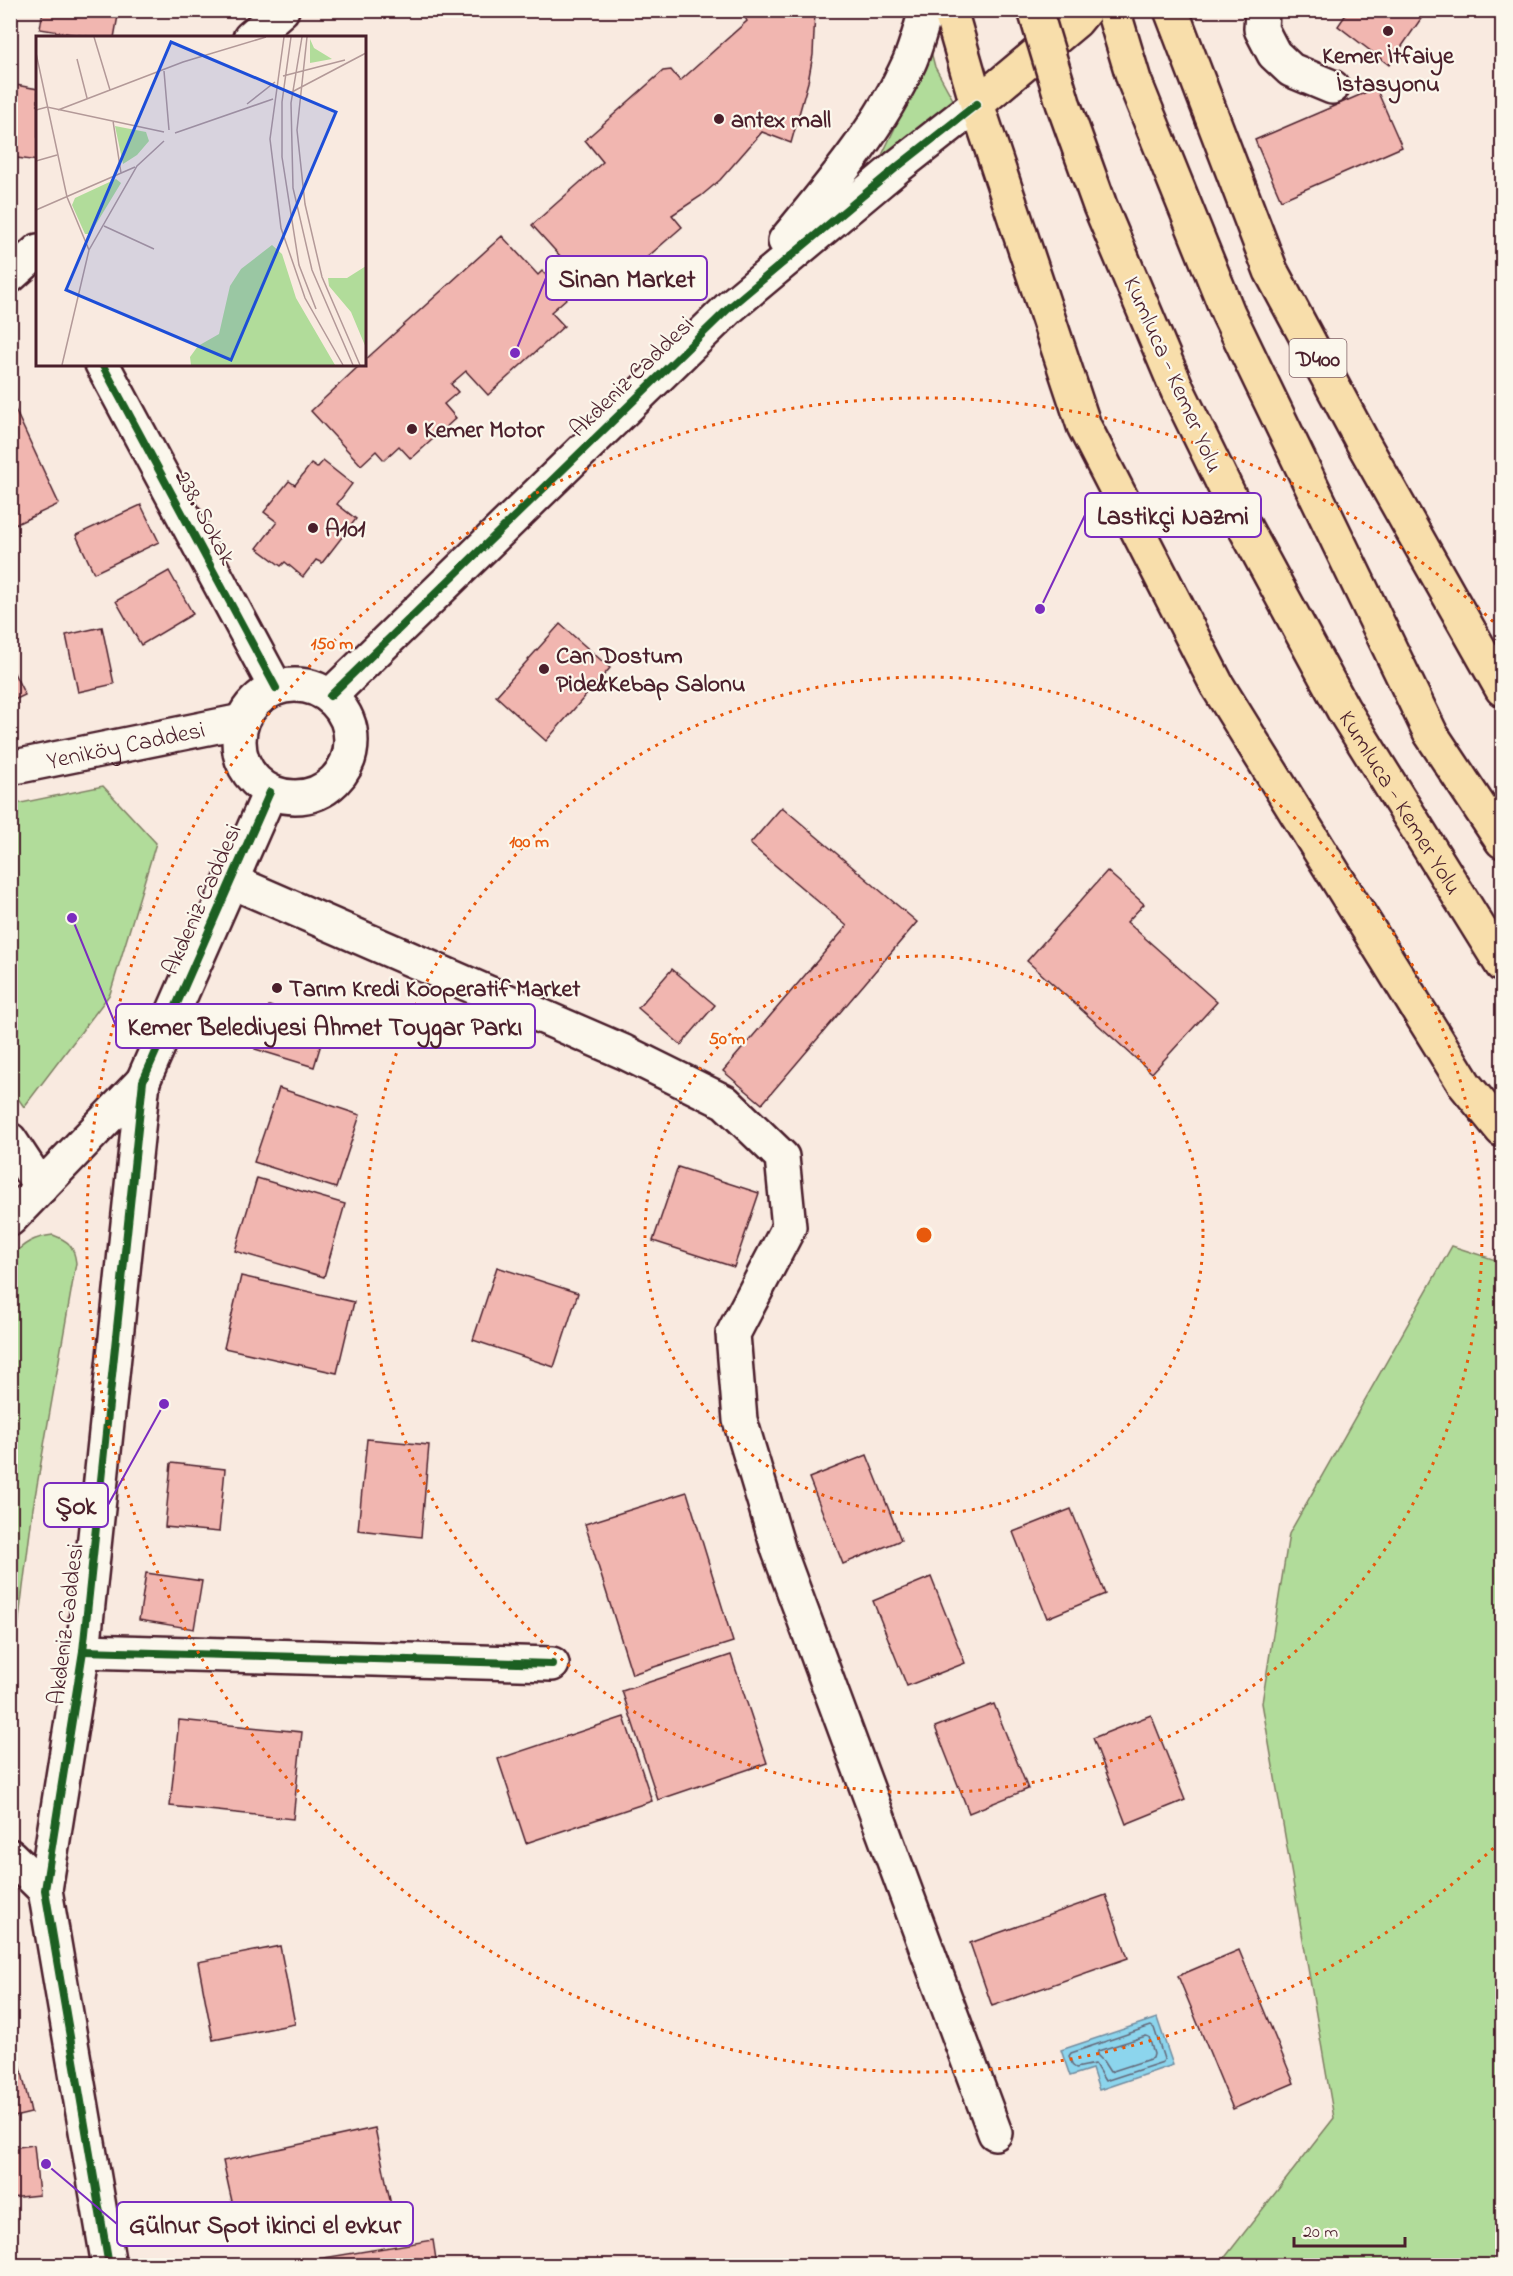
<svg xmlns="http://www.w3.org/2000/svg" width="1513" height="2276" viewBox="0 0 1513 2276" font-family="'Indie Flower',sans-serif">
	<rect width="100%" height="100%" fill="#f9eae0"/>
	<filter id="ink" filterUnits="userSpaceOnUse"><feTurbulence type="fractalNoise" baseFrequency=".0167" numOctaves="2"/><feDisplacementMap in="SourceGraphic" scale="12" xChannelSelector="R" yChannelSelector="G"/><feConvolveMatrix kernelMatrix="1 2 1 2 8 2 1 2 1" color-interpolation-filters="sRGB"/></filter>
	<g filter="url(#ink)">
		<g fill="#b1dc9a" stroke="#7e7e62" stroke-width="1.5">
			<path d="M 929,44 L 935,67 L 956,105 L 893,158 L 882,155 L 903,111 Z"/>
			<path d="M 103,786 L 156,843 L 110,994 L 24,1107 L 10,1087 L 11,805 Z"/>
			<path d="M 53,1235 C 69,1241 74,1246 76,1263 L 33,1508 L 11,1682 L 11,1257 C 24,1243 34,1237 53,1235 Z"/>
			<path d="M 1452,1246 L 1502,1262 L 1502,2265 L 1219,2265 L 1334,2118 L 1262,1703 L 1289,1534 Z"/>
		</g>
		<path fill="#8cd5ed" stroke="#728c9f" stroke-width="1.5" d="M 1157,2018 L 1173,2065 L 1099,2090 L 1092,2069 L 1070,2076 L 1061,2050 Z"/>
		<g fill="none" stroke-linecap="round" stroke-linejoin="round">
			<g stroke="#646879" stroke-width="1.5">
				<path d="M 1151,2026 L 1154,2028 L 1164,2059 L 1163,2062 L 1105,2081 L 1095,2064 L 1076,2068 L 1073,2066 L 1069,2056 L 1071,2053 Z"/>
				<path d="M 1146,2036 L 1149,2037 L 1154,2054 L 1153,2058 L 1110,2072 L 1103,2061 L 1097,2055 L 1098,2051 Z"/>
			</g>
		</g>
		<g fill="#f1b6b0" stroke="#4a1f2b" stroke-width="1.5">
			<path d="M 43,10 L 119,10 L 114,38 L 96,38 L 40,29 Z"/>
			<path d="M 741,10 L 815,10 L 813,55 L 808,82 L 791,143 L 762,132 L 720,180 L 701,196 L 672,215 L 682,227 L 599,299 L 532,225 L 603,162 L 585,140 L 663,71 L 671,70 L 680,81 L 747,21 Z"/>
			<path d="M 1349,10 L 1427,10 L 1389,65 L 1338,26 Z"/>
			<path d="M 10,84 L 38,89 L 38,161 L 10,157 Z"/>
			<path d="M 1376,88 L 1402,147 L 1281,200 L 1255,140 Z"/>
			<path d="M 502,236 L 538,275 L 542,271 L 567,298 L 551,312 L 564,326 L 488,395 L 466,371 L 451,384 L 458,392 L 444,404 L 456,418 L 411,459 L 399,446 L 384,460 L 376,451 L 361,465 L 311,411 L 361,364 L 364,364 L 364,361 Z"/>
			<path d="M 12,403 L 59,504 L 10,527 L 10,404 Z"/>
			<path d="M 323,461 L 352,484 L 337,504 L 356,519 L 322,563 L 316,560 L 303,577 L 285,562 L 281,566 L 257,548 L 277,522 L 264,512 L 289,481 L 295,485 L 311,464 L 317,468 Z"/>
			<path d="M 141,505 L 159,542 L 94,573 L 76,535 Z"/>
			<path d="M 169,571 L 193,614 L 141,645 L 116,601 Z"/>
			<path d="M 560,624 L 610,668 L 546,741 L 496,696 Z"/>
			<path d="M 102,627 L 114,684 L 78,692 L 66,635 Z"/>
			<path d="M 10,665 L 25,695 L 10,702 Z"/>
			<path d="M 782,807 L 917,922 L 762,1104 L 723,1071 L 847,926 L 750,844 Z"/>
			<path d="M 1107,871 L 1144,904 L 1127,922 L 1217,1002 L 1152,1073 L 1027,961 Z"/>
			<path d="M 672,969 L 715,1005 L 681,1045 L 638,1008 Z"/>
			<path d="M 269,1006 L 327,1024 L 314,1067 L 255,1049 Z"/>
			<path d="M 279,1088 L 360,1115 L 336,1188 L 254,1162 Z"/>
			<path d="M 678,1167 L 759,1193 L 734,1267 L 653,1241 Z"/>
			<path d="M 257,1178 L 345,1204 L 324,1277 L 235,1251 Z"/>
			<path d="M 497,1267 L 578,1293 L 554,1367 L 473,1340 Z"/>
			<path d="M 241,1276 L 354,1302 L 337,1373 L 224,1348 Z"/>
			<path d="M 367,1439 L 429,1445 L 421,1537 L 358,1530 Z"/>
			<path d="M 867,1455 L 901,1540 L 843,1564 L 809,1478 Z"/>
			<path d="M 171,1463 L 225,1469 L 219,1532 L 165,1527 Z"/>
			<path d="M 687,1492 L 733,1642 L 632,1674 L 585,1524 Z"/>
			<path d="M 1071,1509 L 1105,1594 L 1047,1618 L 1013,1532 Z"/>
			<path d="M 146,1573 L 202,1581 L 194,1629 L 139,1620 Z"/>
			<path d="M 931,1577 L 965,1663 L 907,1686 L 873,1601 Z"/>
			<path d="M 731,1655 L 767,1763 L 658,1800 L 622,1691 Z"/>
			<path d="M 994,1704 L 1028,1789 L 969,1813 L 935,1727 Z"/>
			<path d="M 1151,1715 L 1185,1800 L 1126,1824 L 1093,1738 Z"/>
			<path d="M 624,1717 L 652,1801 L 526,1843 L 498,1759 Z"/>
			<path d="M 179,1720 L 302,1732 L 293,1819 L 170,1806 Z"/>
			<path d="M 1106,1895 L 1128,1958 L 992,2006 L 970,1943 Z"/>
			<path d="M 280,1946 L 295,2024 L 213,2040 L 198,1962 Z"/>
			<path d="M 1239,1950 L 1294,2083 L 1233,2109 L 1178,1976 Z"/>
			<path d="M 14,2037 L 31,2113 L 10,2118 L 10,2038 Z"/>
			<path d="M 375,2128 L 392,2210 L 241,2242 L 223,2161 Z"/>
			<path d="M 34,2145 L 39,2195 L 10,2198 L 10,2148 Z"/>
			<path d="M 433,2240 L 437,2266 L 275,2266 Z"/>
		</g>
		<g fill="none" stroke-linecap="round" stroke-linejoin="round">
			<g stroke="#4a1f2b" stroke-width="38">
				<g id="minor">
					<path d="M 1262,10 L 1261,29 L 1274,54 L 1291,70 L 1332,87"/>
					<path d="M 250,38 L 282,10"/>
					<path d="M 785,241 C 830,186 879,129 909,63 C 916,47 921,28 926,10"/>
					<path d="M 10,276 L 38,251"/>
					<path d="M 102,364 L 276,688"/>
					<circle cx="295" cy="741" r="56"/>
					<path d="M 330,696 L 730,307 L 897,167 L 977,104"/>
					<path id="s1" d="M 10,768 L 242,721"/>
					<path d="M 231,881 L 624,1052 L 725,1102 L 782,1157 L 789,1227 L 733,1334 L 740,1420 L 779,1551 L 995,2133"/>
					<path d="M 10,1140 L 41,1187"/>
					<path d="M 10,1219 L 143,1081"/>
					<path d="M 83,1651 L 552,1664"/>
					<path d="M 10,1856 L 45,1890"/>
					<path d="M 109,2266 L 45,1890 L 83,1651 L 143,1081 L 270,792"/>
				</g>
			</g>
			<g stroke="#4a1f2b" stroke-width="38">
				<path id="major" d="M 977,104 L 1076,21 L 1085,10"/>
			</g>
			<g stroke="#4a1f2b" stroke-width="38">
				<g id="highway">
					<path d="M 950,10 L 977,104 L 1084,426 L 1217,685 L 1465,1085 L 1502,1130"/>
					<path d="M 1113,10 L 1134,80 L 1228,313 L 1431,734 L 1502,841"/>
					<path d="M 1171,10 L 1271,271 L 1363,443 L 1502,689"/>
					<path id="s2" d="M 1178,391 L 1243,524 L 1343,709 L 1502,965"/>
				</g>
			</g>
			<use href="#minor" stroke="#fbf7ec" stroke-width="33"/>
			<use href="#major" stroke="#f8deab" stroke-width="33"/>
			<use href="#highway" stroke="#f8deab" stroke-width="33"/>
			<g stroke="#4a1f2b" stroke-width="38" stroke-linecap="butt">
				<path id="highway-bridge" d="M 1035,10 L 1063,103 L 1100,206 L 1178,391"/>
			</g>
			<use href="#highway-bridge" stroke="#f8deab" stroke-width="33"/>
			<g stroke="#fbf7ec" stroke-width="11">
				<g id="cycleway">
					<path d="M 102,364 L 276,688"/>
					<path d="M 330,696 L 730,307 L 897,167 L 977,104"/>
					<path d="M 83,1651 L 552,1664"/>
					<path d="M 109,2266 L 45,1890 L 83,1651 L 143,1081 L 270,792"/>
				</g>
			</g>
			<use href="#cycleway" stroke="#1b5e20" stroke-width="8"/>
		</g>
	</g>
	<g fill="none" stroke="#e8590c" stroke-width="3" stroke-dasharray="3 6">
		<circle cx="924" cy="1235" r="279"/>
		<circle cx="924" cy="1235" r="558"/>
		<path d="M1500 1842A837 837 0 1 1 1500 628"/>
	</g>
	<g fill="#4a1f2b" stroke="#fbf7ec" stroke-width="2">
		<circle cx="1388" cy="31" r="6"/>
		<circle cx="719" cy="119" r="6"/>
		<circle cx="412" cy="429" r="6"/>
		<circle cx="313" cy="528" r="6"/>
		<circle cx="544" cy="669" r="6"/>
		<circle cx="277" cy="988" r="6"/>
	</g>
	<g text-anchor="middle" stroke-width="4.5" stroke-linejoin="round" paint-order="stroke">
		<rect fill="#fbf7ec" stroke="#7f6065" stroke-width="1.5" x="1289.5" y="339" width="57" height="38" rx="4.5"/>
		<g font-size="22" font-weight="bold" fill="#4a1f2b">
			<text x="1318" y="366">D400</text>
		</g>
		<g font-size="24" font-weight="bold" fill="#4a1f2b" stroke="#fbf7ec" text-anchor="start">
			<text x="1388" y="63" text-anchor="middle">Kemer İtfaiye<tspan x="1388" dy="28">İstasyonu</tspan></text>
			<text x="731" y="127">antex mall</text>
			<text x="424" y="437">Kemer Motor</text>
			<text x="325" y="536">A101</text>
			<text x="556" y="663">Can Dostum<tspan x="556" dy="28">Pide&amp;Kebap Salonu</tspan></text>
			<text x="289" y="996">Tarım Kredi Kooperatif Market</text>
		</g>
		<g font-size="24" fill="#4a1f2b" stroke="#fbf7ec">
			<text transform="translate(1174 374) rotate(66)" y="8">Kumluca - Kemer Yolu</text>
			<text transform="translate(631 376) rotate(-44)" y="8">Akdeniz Caddesi</text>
			<text transform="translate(206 517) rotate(62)" y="8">238. Sokak</text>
			<text dy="8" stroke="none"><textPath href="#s1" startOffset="118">Yeniköy Caddesi</textPath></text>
			<text dy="8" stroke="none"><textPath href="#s2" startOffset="468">Kumluca - Kemer Yolu</textPath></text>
			<text transform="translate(201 899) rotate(-66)" y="8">Akdeniz Caddesi</text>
			<text transform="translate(65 1624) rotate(-83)" y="8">Akdeniz Caddesi</text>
		</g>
	</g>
	<g transform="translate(36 36)">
		<rect width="330" height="330" fill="#f9eae0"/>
		<path d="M 274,3 L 278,12 L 296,23 L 274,27 ZM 79,90 L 110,96 L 113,105 L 101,119 L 87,128 ZM 80,143 L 85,147 L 54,198 L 49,198 L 36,169 L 39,162 ZM 236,209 L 246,218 L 260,262 L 299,329 L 155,329 L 154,321 L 162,310 L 183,298 L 194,250 L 205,233 ZM 330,230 L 330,312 L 315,276 L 293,250 L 292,242 L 311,242 Z" fill="#b1dc9a"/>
		<path fill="none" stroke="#b39998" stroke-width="1.5" d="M 58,1 L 74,54M 248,1 L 234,103 L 245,192 L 269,262 L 307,329M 255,1 L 246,66 L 246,121 L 263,229 L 280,273M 266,1 L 255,67 L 257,152 L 276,234 L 317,329M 271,1 L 261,94 L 269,168 L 286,241 L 324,329M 0,17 L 31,161 L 53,214M 41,23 L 51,62M 128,35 L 133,94M 247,40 L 309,24M 254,57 L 330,17M 211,68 L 239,46M 0,74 L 11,71 L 128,96M 22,74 L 147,26 L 230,1M 77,85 L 85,137M 139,97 L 237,63M 0,125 L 21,119M 0,174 L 99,131M 68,190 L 118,213M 26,329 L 53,214 L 101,130 L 128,105"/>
		<path fill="#1d4ed8" fill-opacity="0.15" stroke="#1d4ed8" stroke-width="3" d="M 135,6 L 300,76 L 195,324 L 30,254 Z"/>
		<rect width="330" height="330" fill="none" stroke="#4a1f2b" stroke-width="3"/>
	</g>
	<circle cx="924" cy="1235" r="9" fill="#e8590c" stroke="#fbf7ec" stroke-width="3"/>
	<g font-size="18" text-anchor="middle" font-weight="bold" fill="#e8590c" stroke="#fbf7ec" stroke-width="4.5" stroke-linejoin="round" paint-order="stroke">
		<text x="332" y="649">150 m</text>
		<text x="529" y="847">100 m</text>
		<text x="727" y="1044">50 m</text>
	</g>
	<path fill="none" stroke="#7b2cbf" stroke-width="2" d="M515 353L546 278M1040 609L1085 515M72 918L116 1026M164 1404L108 1505M46 2164L117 2224"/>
	<g fill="#7b2cbf" stroke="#fbf7ec" stroke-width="2">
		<circle cx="515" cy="353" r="6"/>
		<circle cx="1040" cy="609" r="6"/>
		<circle cx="72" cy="918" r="6"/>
		<circle cx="164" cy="1404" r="6"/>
		<circle cx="46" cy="2164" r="6"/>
	</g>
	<g fill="#fbf7ec" stroke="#7b2cbf" stroke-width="2">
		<rect x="546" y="256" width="161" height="44" rx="6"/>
		<rect x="1085" y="493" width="176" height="44" rx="6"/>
		<rect x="116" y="1004" width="419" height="44" rx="6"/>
		<rect x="44" y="1483" width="64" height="44" rx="6"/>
		<rect x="117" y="2202" width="296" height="44" rx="6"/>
	</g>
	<g font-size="26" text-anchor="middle" font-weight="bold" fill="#4a1f2b">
		<text x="627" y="287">Sinan Market</text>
		<text x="1173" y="524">Lastikçi Nazmi</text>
		<text x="325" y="1035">Kemer Belediyesi Ahmet Toygar Parkı</text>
		<text x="76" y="1514">Şok</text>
		<text x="265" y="2233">Gülnur Spot ikinci el evkur</text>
	</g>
	<rect width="1513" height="2276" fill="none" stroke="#fbf7ec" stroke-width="36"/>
	<rect x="18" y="18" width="1477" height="2240" fill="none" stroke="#4a1f2b" stroke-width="2" filter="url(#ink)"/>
	<path d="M1294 2237v9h111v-9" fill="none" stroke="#4a1f2b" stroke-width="3"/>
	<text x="1303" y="2237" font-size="18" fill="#4a1f2b" stroke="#fbf7ec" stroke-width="4.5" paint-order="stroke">20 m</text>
</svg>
